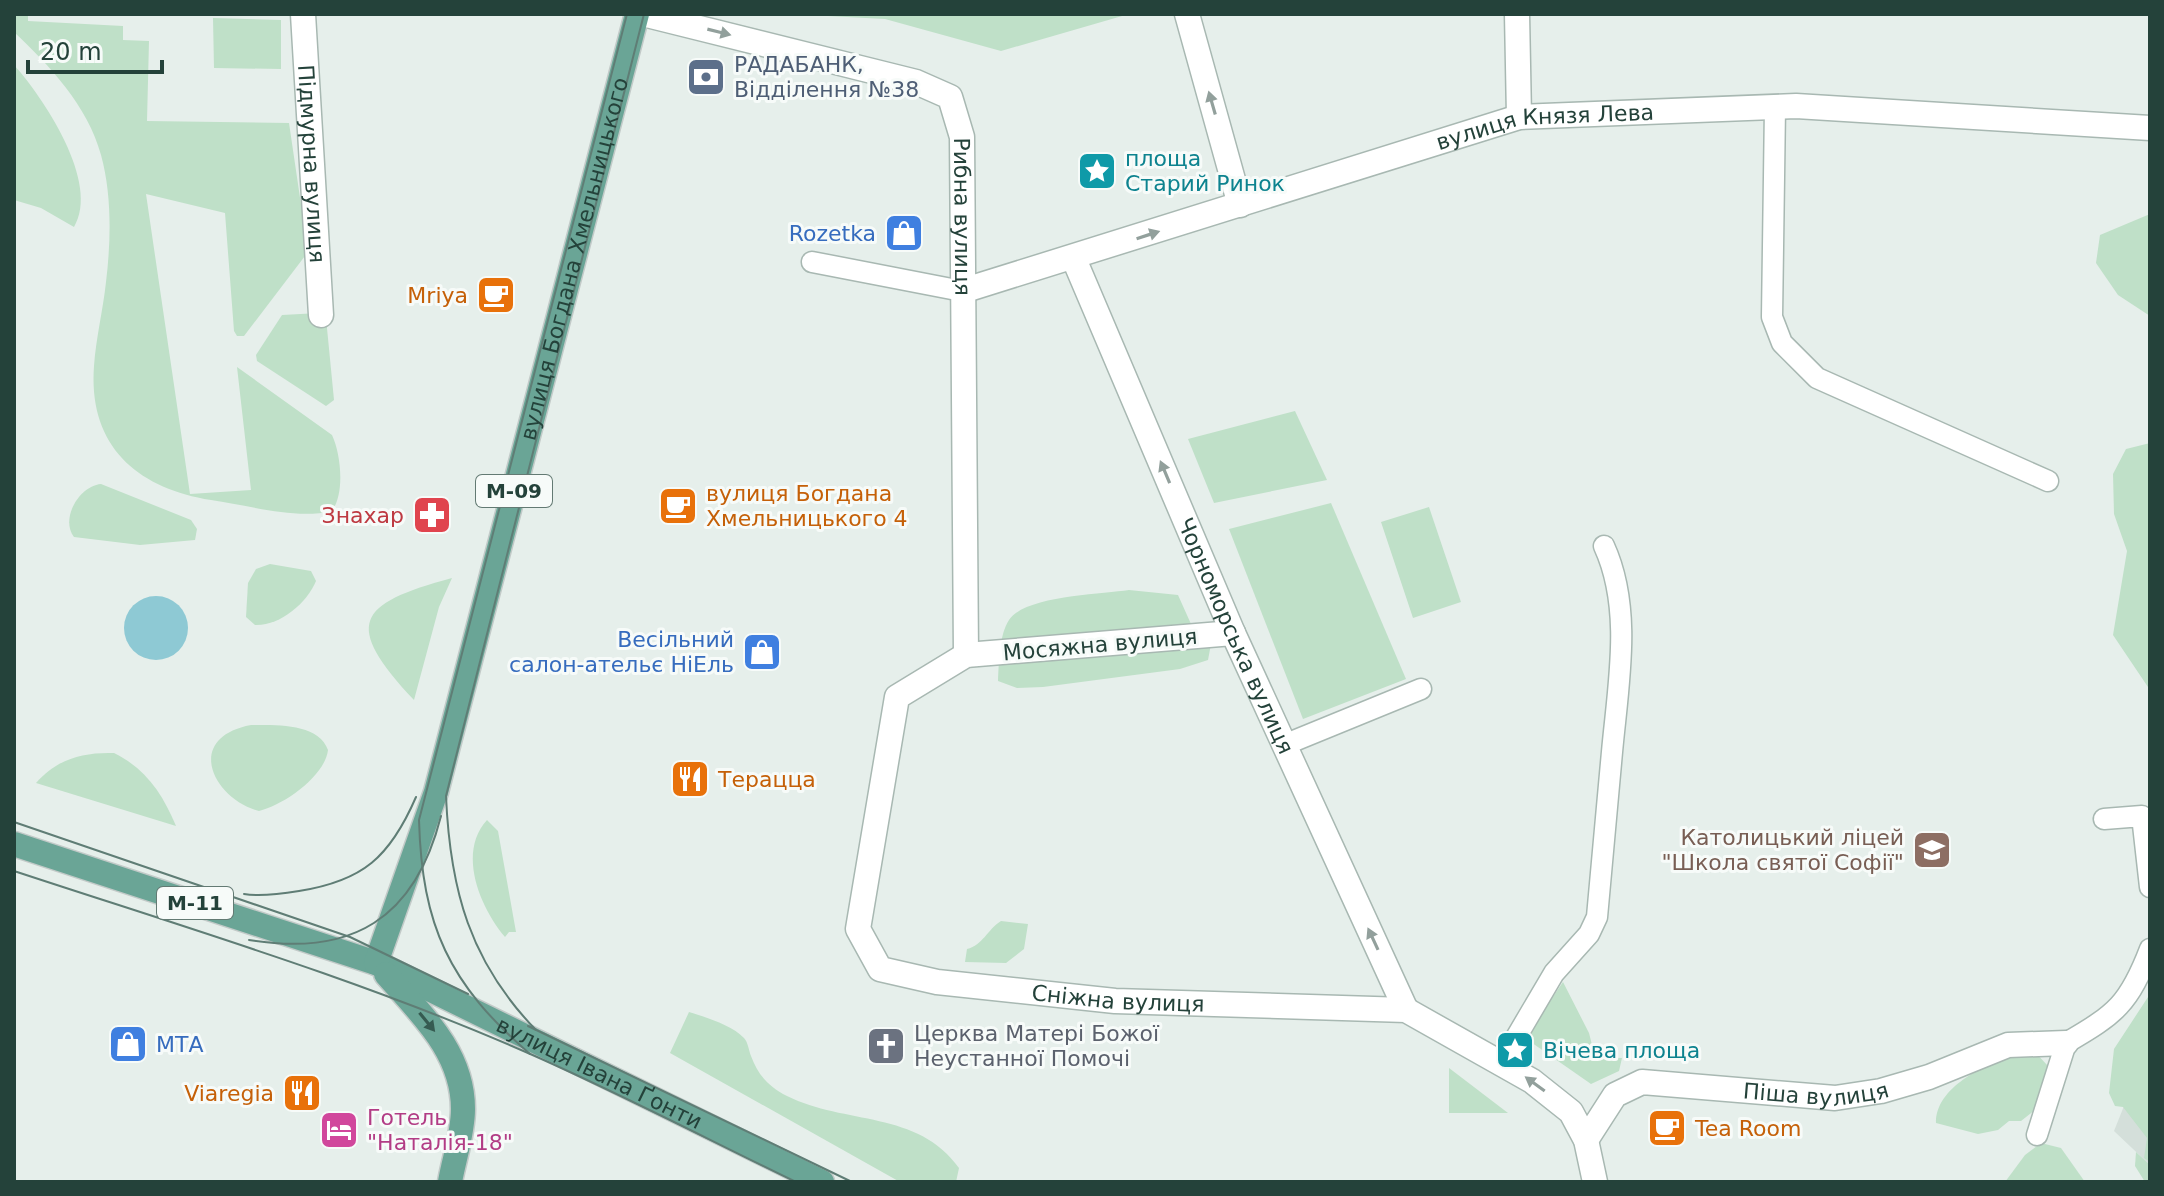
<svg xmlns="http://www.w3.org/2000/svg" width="2164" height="1196" viewBox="0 0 2164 1196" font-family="'DejaVu Sans',sans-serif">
	<rect width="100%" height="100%" fill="#e6efeb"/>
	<path fill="#d4dfda" d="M 2150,1041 L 2150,1165 L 2114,1131 Z"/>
	<g fill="#bfe0c8">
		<path d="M 14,14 L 28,14 L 28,21 L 123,26 L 123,40 L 149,41 L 147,121 L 289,123 L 308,252 L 244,336 L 237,336 L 234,331 L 225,213 L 146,194 L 190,494 L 251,490 L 237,367 L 332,435 C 341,454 345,493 332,511 C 295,520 248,505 211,500 C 137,488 88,446 94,366 C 96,338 103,310 106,282 C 111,241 112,195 101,155 C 88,106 49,65 14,32 Z"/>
		<path d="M 790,14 L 1129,14 L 1001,51 L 885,19 Z"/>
		<path d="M 213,18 L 281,20 L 281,69 L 214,68 Z"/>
		<path d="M 14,65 C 43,97 101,183 74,227 L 41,208 L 14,200 Z"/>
		<path d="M 2150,214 L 2150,316 L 2118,295 L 2096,263 L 2100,235 Z"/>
		<path d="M 319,313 L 326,318 L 334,400 L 326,406 L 257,361 L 256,355 L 282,315 Z"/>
		<path d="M 1295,411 L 1327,480 L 1214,503 L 1188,439 Z"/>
		<path d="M 2150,443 L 2150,690 L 2113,635 L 2127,551 L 2114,514 L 2113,474 L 2126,449 Z"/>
		<path d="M 101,484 L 191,520 L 197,529 L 195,540 L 140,545 L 74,537 C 60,519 79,486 101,484 Z"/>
		<path d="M 1331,503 L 1406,679 L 1303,719 L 1229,529 Z"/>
		<path d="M 1429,507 L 1461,602 L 1413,618 L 1381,522 Z"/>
		<path d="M 270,564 L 311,571 L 316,581 C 307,603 280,626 255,625 L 246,617 L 248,583 L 256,569 Z"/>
		<path d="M 452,578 L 439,607 L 414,700 C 343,624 356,604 452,578 Z"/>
		<path d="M 1129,590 L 1178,595 L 1191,624 L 1211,644 L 1208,660 L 1180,669 L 1043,687 L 1017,688 L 998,681 C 999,663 999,635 1009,620 C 1024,596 1101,594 1129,590 Z"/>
		<path d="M 251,725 C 275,725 319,723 328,750 C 325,776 284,805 259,811 C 213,799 183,738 251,725 Z"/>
		<path d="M 114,753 C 146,769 162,793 176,826 L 36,783 C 57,759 83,752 114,753 Z"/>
		<path d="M 487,820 L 498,831 L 516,932 L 509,932 L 505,937 C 480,907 457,853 487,820 Z"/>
		<path d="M 1001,921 L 1028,924 L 1024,949 L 1006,963 L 965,962 L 967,949 C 983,945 987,930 1001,921 Z"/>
		<path d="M 1563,982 L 1589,1033 L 1595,1057 L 1622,1058 L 1619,1071 L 1591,1084 L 1525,1038 Z"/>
		<path d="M 2150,994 L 2150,1162 L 2144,1158 L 2147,1138 L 2123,1107 L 2115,1106 L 2109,1093 L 2114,1049 Z"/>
		<path d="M 689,1012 C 705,1017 732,1025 744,1038 C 748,1042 749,1051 751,1056 C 758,1075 768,1086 787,1096 C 845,1125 918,1110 959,1168 L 956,1182 L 900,1182 L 670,1053 Z"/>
		<path d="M 2011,1051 L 2034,1051 L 2048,1066 L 2040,1106 L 2021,1121 L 2009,1121 L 1998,1130 L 1978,1134 L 1936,1123 C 1936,1086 1984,1068 2011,1051 Z"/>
		<path d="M 1449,1068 L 1508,1113 L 1449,1113 Z"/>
		<path d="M 2041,1143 L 2061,1148 L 2085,1182 L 2005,1182 L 2025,1155 Z"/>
		<path d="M 2136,1152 L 2150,1165 L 2150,1182 L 2145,1182 L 2135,1166 Z"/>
	</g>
	<circle fill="#8ec9d4" cx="156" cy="628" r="32"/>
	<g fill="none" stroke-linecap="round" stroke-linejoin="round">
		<g stroke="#a8b8b2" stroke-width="23">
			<g id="lane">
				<path d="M 1775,107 L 1772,317 L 1782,343 L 1817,378 L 2048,481"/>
				<path d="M 812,262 L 962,291"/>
				<path d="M 1284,745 L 1421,689"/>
				<path d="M 2104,819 L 2142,816 L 2150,887"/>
				<path d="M 1501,1063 L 1554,973 L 1589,934 L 1597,917 C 1602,862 1607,807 1612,752 C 1618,685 1633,609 1604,546"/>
				<path d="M 2037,1135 L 2066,1043 C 2116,1014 2129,1004 2150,949"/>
			</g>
		</g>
		<g stroke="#a8b8b2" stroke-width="27">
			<g id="street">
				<path id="s1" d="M 303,14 L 321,315"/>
				<path id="s2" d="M 643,14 L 916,82 L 950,97 L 962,137 L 966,655"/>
				<path d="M 1187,14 L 1240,205"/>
				<path d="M 1517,14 L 1519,117"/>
				<path id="s3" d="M 1074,259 L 1233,633 L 1406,1010"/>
				<path id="s4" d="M 962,291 L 1519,117 L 1796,106 L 2150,128"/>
				<path id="s5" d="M 1233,633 L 966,655 L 897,697 L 858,929 L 880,969 L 937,982 L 1115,1001 L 1406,1010 L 1532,1081 L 1571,1112 L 1586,1140 L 1595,1182"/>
				<path id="s6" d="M 1586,1140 L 1615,1095 L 1642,1082 L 1835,1098 L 1881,1091 L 1929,1077 L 2008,1045 L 2066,1043"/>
			</g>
		</g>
		<g stroke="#c2cac8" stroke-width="27">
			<g id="primary">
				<path id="s7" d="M 14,844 L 376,963 L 822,1182"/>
				<path id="s8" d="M 376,963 L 436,792 L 637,14"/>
				<path d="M 386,974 C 421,1014 463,1052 463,1109 C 463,1133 454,1159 450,1182"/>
			</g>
		</g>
		<use href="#lane" stroke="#fff" stroke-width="20"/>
		<use href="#street" stroke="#fff" stroke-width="24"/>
		<use href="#primary" stroke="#6aa596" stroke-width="24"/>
		<g stroke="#5f7d75" stroke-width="2">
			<path d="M 14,822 L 350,937 L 468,994"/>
			<path d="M 14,871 C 187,928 362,980 528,1053 C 619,1093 707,1139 796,1182"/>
			<path d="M 244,894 C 261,897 281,894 299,891 C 363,881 390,857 416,797"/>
			<path d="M 249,940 C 352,957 415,919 441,816"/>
			<path d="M 528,1026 L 852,1182"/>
			<path d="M 536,1030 C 470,962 450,890 446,796 L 644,14"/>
			<path d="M 530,1054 C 449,984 422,926 419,820 L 627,14"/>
		</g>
	</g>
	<defs><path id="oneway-solid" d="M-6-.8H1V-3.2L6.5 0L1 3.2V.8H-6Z" transform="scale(2)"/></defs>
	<g fill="#92a09c">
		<use href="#oneway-solid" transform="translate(719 32) rotate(14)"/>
		<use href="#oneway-solid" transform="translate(1212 103) rotate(-106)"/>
		<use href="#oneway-solid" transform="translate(1148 235) rotate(-18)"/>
		<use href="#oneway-solid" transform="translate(1165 472) rotate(-113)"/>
		<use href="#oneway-solid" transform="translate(1373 939) rotate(-115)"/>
		<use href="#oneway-solid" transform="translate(1535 1084) rotate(-144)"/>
	</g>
	<use fill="#365b51" href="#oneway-solid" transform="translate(427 1022) rotate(51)"/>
	<defs>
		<g id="bank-square" transform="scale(2)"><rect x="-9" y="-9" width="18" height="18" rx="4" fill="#5c6f8a" stroke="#f7fbf9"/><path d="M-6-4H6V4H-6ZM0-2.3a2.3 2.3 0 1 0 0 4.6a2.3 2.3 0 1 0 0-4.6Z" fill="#fff"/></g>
		<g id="sight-square" transform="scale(2)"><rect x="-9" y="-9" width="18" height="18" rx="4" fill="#0f9aa8" stroke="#f7fbf9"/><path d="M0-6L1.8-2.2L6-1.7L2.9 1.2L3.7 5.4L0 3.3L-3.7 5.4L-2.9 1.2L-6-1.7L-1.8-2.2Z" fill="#fff"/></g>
		<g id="shop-square" transform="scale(2)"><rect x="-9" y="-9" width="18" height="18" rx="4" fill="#3f7fe0" stroke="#f7fbf9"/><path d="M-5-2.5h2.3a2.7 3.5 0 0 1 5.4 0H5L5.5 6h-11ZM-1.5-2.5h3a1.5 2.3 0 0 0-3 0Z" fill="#fff"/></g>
		<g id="cafe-square" transform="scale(2)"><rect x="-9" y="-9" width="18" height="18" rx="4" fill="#e8710a" stroke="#f7fbf9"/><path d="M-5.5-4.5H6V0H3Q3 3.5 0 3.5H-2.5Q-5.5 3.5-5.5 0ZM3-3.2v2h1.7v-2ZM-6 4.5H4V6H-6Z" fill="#fff"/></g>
		<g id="pharmacy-square" transform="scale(2)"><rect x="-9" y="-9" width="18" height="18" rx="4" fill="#e0444e" stroke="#f7fbf9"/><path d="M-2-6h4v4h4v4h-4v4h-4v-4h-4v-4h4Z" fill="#fff"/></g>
		<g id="restaurant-square" transform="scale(2)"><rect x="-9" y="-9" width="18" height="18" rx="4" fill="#e8710a" stroke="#f7fbf9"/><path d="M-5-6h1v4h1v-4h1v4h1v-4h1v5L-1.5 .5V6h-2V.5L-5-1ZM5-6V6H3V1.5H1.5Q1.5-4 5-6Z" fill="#fff"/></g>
		<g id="school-square" transform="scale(2)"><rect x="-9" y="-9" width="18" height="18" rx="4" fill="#8d6e63" stroke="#f7fbf9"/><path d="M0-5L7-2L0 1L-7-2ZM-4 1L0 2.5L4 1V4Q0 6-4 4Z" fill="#fff"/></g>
		<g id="church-square" transform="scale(2)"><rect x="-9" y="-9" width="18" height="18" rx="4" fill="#6b7280" stroke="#f7fbf9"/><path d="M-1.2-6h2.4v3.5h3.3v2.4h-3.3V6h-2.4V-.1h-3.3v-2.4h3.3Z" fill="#fff"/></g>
		<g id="hotel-square" transform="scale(2)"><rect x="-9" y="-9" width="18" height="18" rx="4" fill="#d1479c" stroke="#f7fbf9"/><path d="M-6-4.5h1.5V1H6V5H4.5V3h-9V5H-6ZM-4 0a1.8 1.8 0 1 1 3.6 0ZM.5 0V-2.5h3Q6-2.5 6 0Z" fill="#fff"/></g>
	</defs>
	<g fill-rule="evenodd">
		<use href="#bank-square" x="706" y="77"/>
		<use href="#sight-square" x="1097" y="171"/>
		<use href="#shop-square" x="904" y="233"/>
		<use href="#cafe-square" x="496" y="295"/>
		<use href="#cafe-square" x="678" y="506"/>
		<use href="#pharmacy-square" x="432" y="515"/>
		<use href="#shop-square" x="762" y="652"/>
		<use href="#restaurant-square" x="690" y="779"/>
		<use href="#school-square" x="1932" y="850"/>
		<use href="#shop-square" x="128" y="1044"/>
		<use href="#church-square" x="886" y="1046"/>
		<use href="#sight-square" x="1515" y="1050"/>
		<use href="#restaurant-square" x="302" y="1093"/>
		<use href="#cafe-square" x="1667" y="1128"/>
		<use href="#hotel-square" x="339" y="1130"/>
	</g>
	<g text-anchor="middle" stroke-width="6" stroke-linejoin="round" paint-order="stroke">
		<g fill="#f7fbf9" stroke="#637a73" stroke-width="2">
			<rect x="476" y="475" width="76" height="32" rx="6"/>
			<rect x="157" y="887" width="76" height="32" rx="6"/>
		</g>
		<g font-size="20" font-weight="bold" fill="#24423a">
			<text x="514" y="498">М-09</text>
			<text x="195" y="910">М-11</text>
		</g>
		<g font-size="22" fill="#4e5e75" stroke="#f7fbf9" text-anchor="start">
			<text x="734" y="72">РАДАБАНК,<tspan x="734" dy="25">Відділення №38</tspan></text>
		</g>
		<g font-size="22" fill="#24423a" stroke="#f7fbf9">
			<text dy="8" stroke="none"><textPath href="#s4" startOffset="608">вулиця Князя Лева</textPath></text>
			<text dy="8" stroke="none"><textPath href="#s1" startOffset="150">Підмурна вулиця</textPath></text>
			<text dy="8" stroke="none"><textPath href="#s2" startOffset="440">Рибна вулиця</textPath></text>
			<text dy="8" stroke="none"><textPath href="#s8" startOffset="732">вулиця Богдана Хмельницького</textPath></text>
			<text dy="8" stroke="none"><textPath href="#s3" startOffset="410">Чорноморська вулиця</textPath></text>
			<text transform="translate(1100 644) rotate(-5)" y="8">Мосяжна вулиця</text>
			<text dy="8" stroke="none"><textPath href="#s5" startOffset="870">Сніжна вулиця</textPath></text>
			<text dy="8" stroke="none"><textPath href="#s7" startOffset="630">вулиця Івана Ґонти</textPath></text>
			<text dy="8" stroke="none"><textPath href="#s6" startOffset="258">Піша вулиця</textPath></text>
		</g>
		<g font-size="22" fill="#0d838f" stroke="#f7fbf9" text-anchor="start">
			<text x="1125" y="166">площа<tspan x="1125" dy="25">Старий Ринок</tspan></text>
			<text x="1543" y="1058">Вічева площа</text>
		</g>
		<g font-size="22" fill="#366cbe" stroke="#f7fbf9" text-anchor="end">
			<text x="876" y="241">Rozetka</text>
			<text x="734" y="647">Весільний<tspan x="734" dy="25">салон-ательє НіЕль</tspan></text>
			<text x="156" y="1052" text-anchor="start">МТА</text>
		</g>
		<g font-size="22" fill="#c56008" stroke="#f7fbf9" text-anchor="start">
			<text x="468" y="303" text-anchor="end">Mriya</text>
			<text x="706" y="501">вулиця Богдана<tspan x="706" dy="25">Хмельницького 4</tspan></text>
			<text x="718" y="787">Терацца</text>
			<text x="274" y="1101" text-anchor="end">Viaregia</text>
			<text x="1695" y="1136">Tea Room</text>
		</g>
		<g font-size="22" fill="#be3a42" stroke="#f7fbf9" text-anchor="end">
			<text x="404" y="523">Знахар</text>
		</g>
		<g font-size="22" fill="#785e54" stroke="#f7fbf9" text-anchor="end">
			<text x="1904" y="845">Католицький ліцей<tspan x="1904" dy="25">"Школа святої Софії"</tspan></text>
		</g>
		<g font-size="22" fill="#5b616d" stroke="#f7fbf9" text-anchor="start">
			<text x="914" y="1041">Церква Матері Божої<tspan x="914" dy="25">Неустанної Помочі</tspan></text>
		</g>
		<g font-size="22" fill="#b23c85" stroke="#f7fbf9" text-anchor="start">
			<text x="367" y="1125">Готель<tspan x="367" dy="25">"Наталія-18"</tspan></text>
		</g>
	</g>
	<rect width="2164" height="1196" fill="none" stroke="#24423a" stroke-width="32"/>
	<path d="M28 60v12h134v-12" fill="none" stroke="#24423a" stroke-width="4"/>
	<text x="40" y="60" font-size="24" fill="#24423a" stroke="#f7fbf9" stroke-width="6" paint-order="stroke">20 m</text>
</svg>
